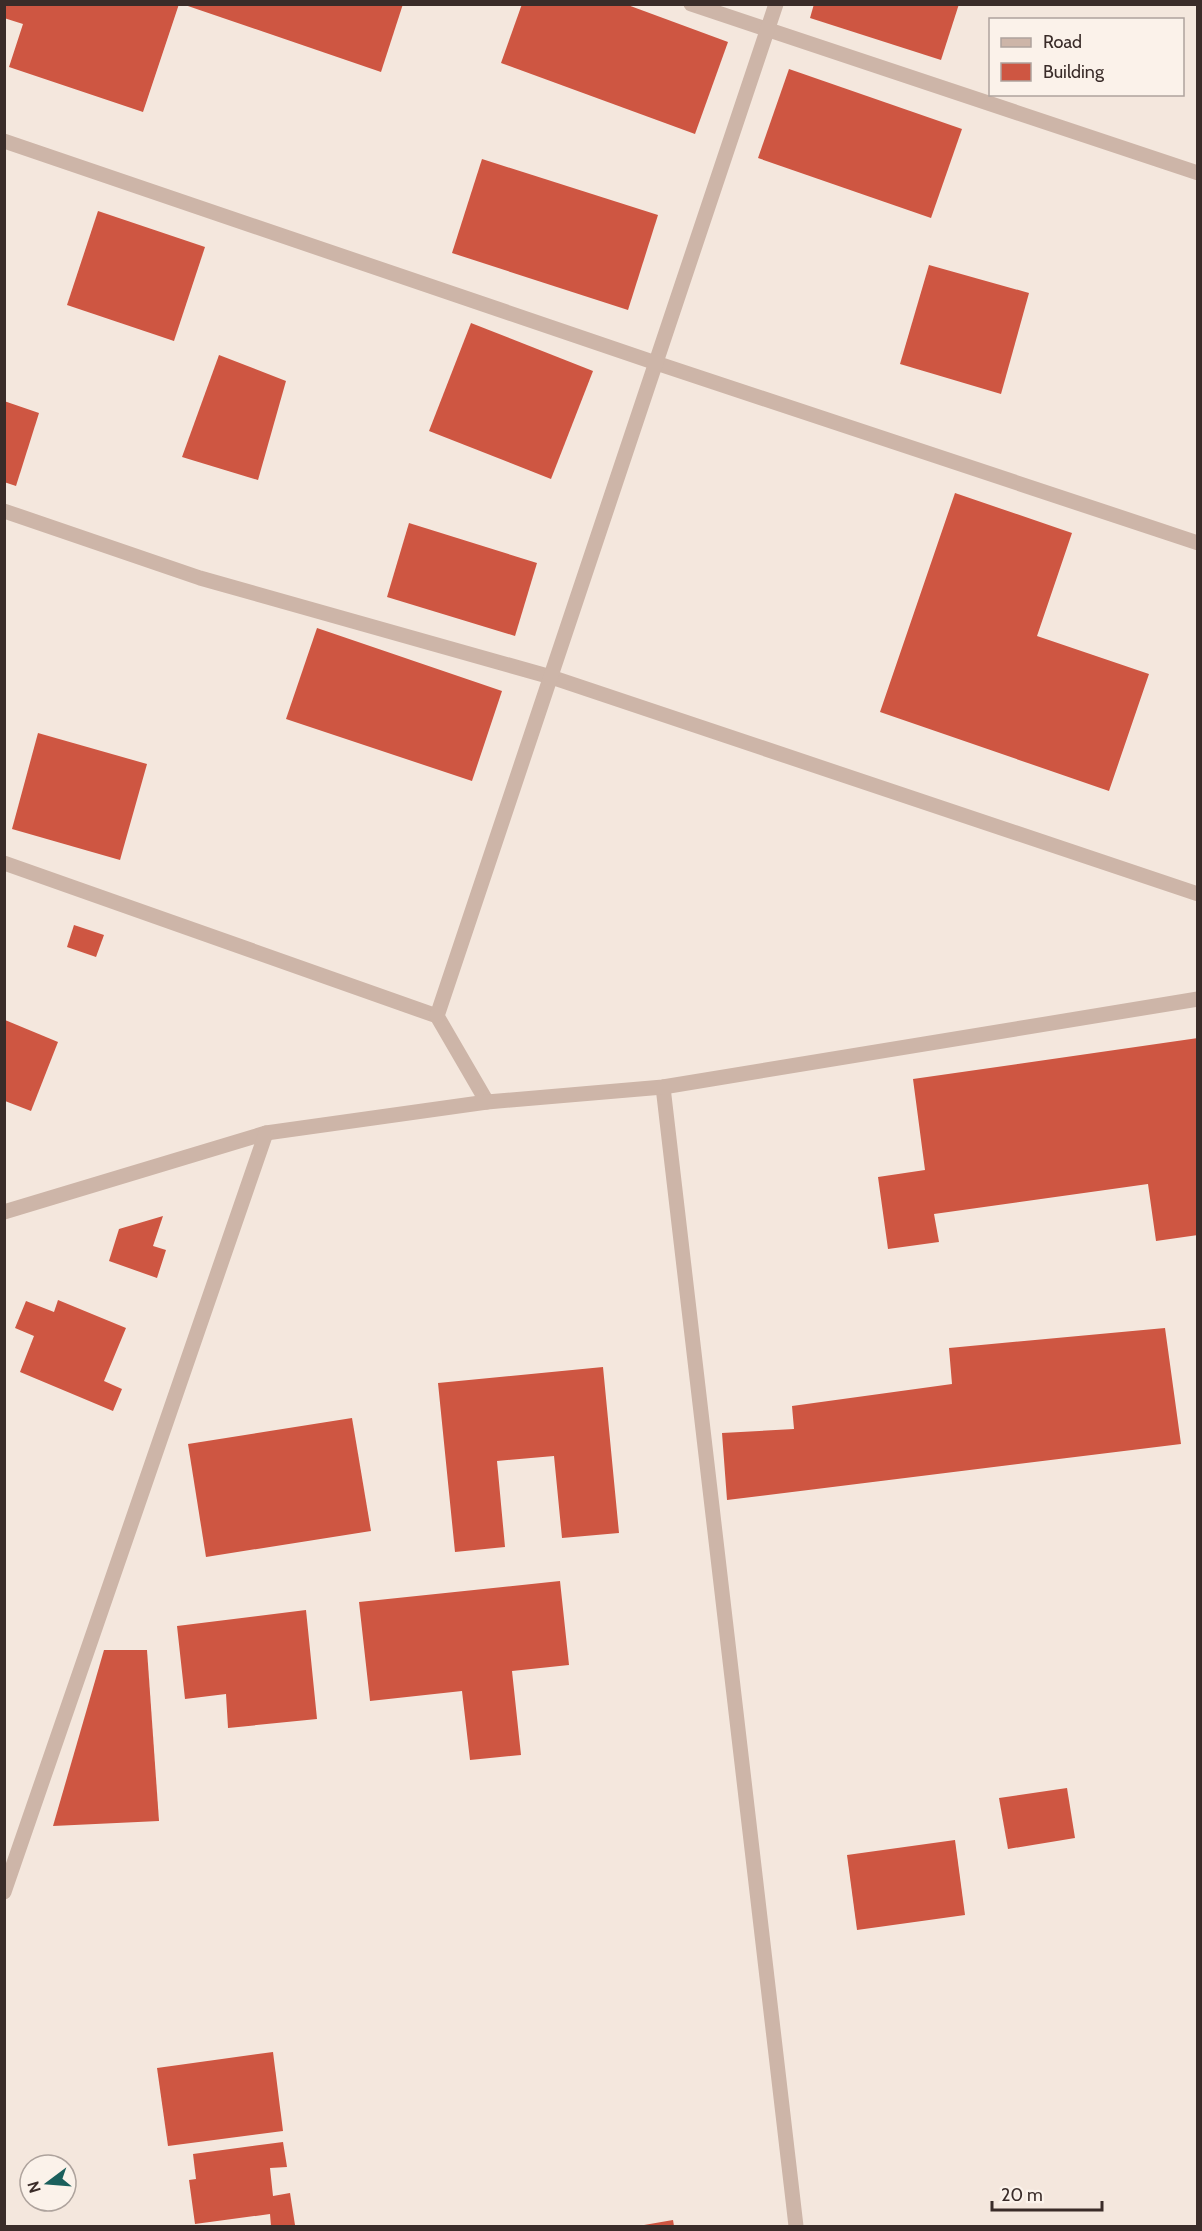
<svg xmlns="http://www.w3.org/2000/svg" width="1202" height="2231" viewBox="0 0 1202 2231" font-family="Cabin,sans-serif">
	<rect width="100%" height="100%" fill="#f4e7dd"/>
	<g fill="#ce5642">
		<path d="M 4,4 L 179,4 L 143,112 L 9,67 L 23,24 L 4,18 Z"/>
		<path d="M 182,4 L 403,4 L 381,72 Z"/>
		<path d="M 522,4 L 625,4 L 728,42 L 695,134 L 501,63 Z"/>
		<path d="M 814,4 L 959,4 L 941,60 L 810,18 Z"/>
		<path d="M 789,69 L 962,129 L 931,218 L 758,158 Z"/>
		<path d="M 482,159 L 658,215 L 628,310 L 452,253 Z"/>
		<path d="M 98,211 L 205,247 L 174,341 L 67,305 Z"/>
		<path d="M 929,265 L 1029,293 L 1001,394 L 900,364 Z"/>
		<path d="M 471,323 L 593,371 L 551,479 L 429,431 Z"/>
		<path d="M 219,355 L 286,381 L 258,480 L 182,457 Z"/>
		<path d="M 4,401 L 39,413 L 16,486 L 4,482 Z"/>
		<path d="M 955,493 L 1072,533 L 1037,636 L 1149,674 L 1109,791 L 880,712 Z"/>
		<path d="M 409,523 L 537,563 L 515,636 L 387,597 Z"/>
		<path d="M 317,628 L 502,691 L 472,781 L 286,719 Z"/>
		<path d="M 38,733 L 147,764 L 120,860 L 12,829 Z"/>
		<path d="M 74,925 L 104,935 L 96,957 L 67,947 Z"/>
		<path d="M 5,1020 L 58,1042 L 31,1111 L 5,1101 Z"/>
		<path d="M 1198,1038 L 1198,1235 L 1156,1241 L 1148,1184 L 934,1214 L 939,1242 L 888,1249 L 878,1177 L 925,1170 L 913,1079 Z"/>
		<path d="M 163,1216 L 153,1246 L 166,1250 L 157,1278 L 109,1261 L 119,1229 Z"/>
		<path d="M 58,1300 L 126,1328 L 104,1381 L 122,1389 L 113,1411 L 20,1372 L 34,1336 L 15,1328 L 26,1301 L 54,1312 Z"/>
		<path d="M 1165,1328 L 1181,1444 L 727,1500 L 722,1433 L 794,1429 L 792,1406 L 952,1384 L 949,1348 Z"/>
		<path d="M 603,1367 L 619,1533 L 562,1538 L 554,1456 L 497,1461 L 505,1547 L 455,1552 L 438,1383 Z"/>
		<path d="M 352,1418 L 371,1531 L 206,1557 L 188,1444 Z"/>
		<path d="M 560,1581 L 569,1665 L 512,1671 L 521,1755 L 470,1760 L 462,1691 L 370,1701 L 359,1602 Z"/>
		<path d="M 306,1610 L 317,1719 L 228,1728 L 226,1694 L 185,1699 L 177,1626 Z"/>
		<path d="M 104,1650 L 147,1650 L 159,1821 L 53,1826 Z"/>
		<path d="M 1067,1788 L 1075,1838 L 1008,1849 L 999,1798 Z"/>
		<path d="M 955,1840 L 965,1915 L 857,1930 L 847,1855 Z"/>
		<path d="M 273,2052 L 283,2131 L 168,2146 L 157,2068 Z"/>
		<path d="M 283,2142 L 287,2167 L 270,2168 L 273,2196 L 290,2193 L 295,2225 L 271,2226 L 270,2214 L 195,2224 L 189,2180 L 196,2179 L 193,2154 Z"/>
		<path d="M 673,2220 L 674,2226 L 644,2226 L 644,2225 Z"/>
	</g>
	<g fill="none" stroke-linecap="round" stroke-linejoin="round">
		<g stroke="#cdb5a8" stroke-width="15">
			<path d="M 691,4 L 1198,173"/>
			<path d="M 4,141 L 656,363 L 1198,543"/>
			<path d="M 4,511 L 200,578 L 551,677 L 1198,894"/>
			<path d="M 4,863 L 437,1016 L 487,1102"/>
			<path d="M 437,1016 L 776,4"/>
			<path d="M 663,1087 L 796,2226"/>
			<path d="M 4,1212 L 266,1133 L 487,1102 L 663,1087 L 1198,999"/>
			<path d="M 4,1892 L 266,1133"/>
		</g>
	</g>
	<rect width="1202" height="2231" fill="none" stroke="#3a2c29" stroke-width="12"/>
	<rect x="989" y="18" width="195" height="78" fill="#fbf2ea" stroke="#aea39d" stroke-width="1.5"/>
	<rect x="1001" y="38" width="30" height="9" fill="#cdb5a8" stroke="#aea39d" stroke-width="1.5"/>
	<text x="1043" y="48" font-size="18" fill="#3a2c29">Road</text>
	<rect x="1001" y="63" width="30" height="18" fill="#ce5642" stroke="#aea39d" stroke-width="1.5"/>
	<text x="1043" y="78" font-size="18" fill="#3a2c29">Building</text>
	<g transform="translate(48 2183) rotate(254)"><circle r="28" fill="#fbf2ea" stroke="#aea39d" stroke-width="1.5"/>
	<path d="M0-4.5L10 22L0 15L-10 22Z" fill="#1b5f5c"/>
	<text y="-9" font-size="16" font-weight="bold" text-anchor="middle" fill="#3a2c29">N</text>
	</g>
	<path d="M992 2201v9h110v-9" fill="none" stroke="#3a2c29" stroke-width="3"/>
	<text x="1001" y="2201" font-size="18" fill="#3a2c29" stroke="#fbf2ea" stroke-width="4.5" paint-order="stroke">20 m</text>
</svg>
